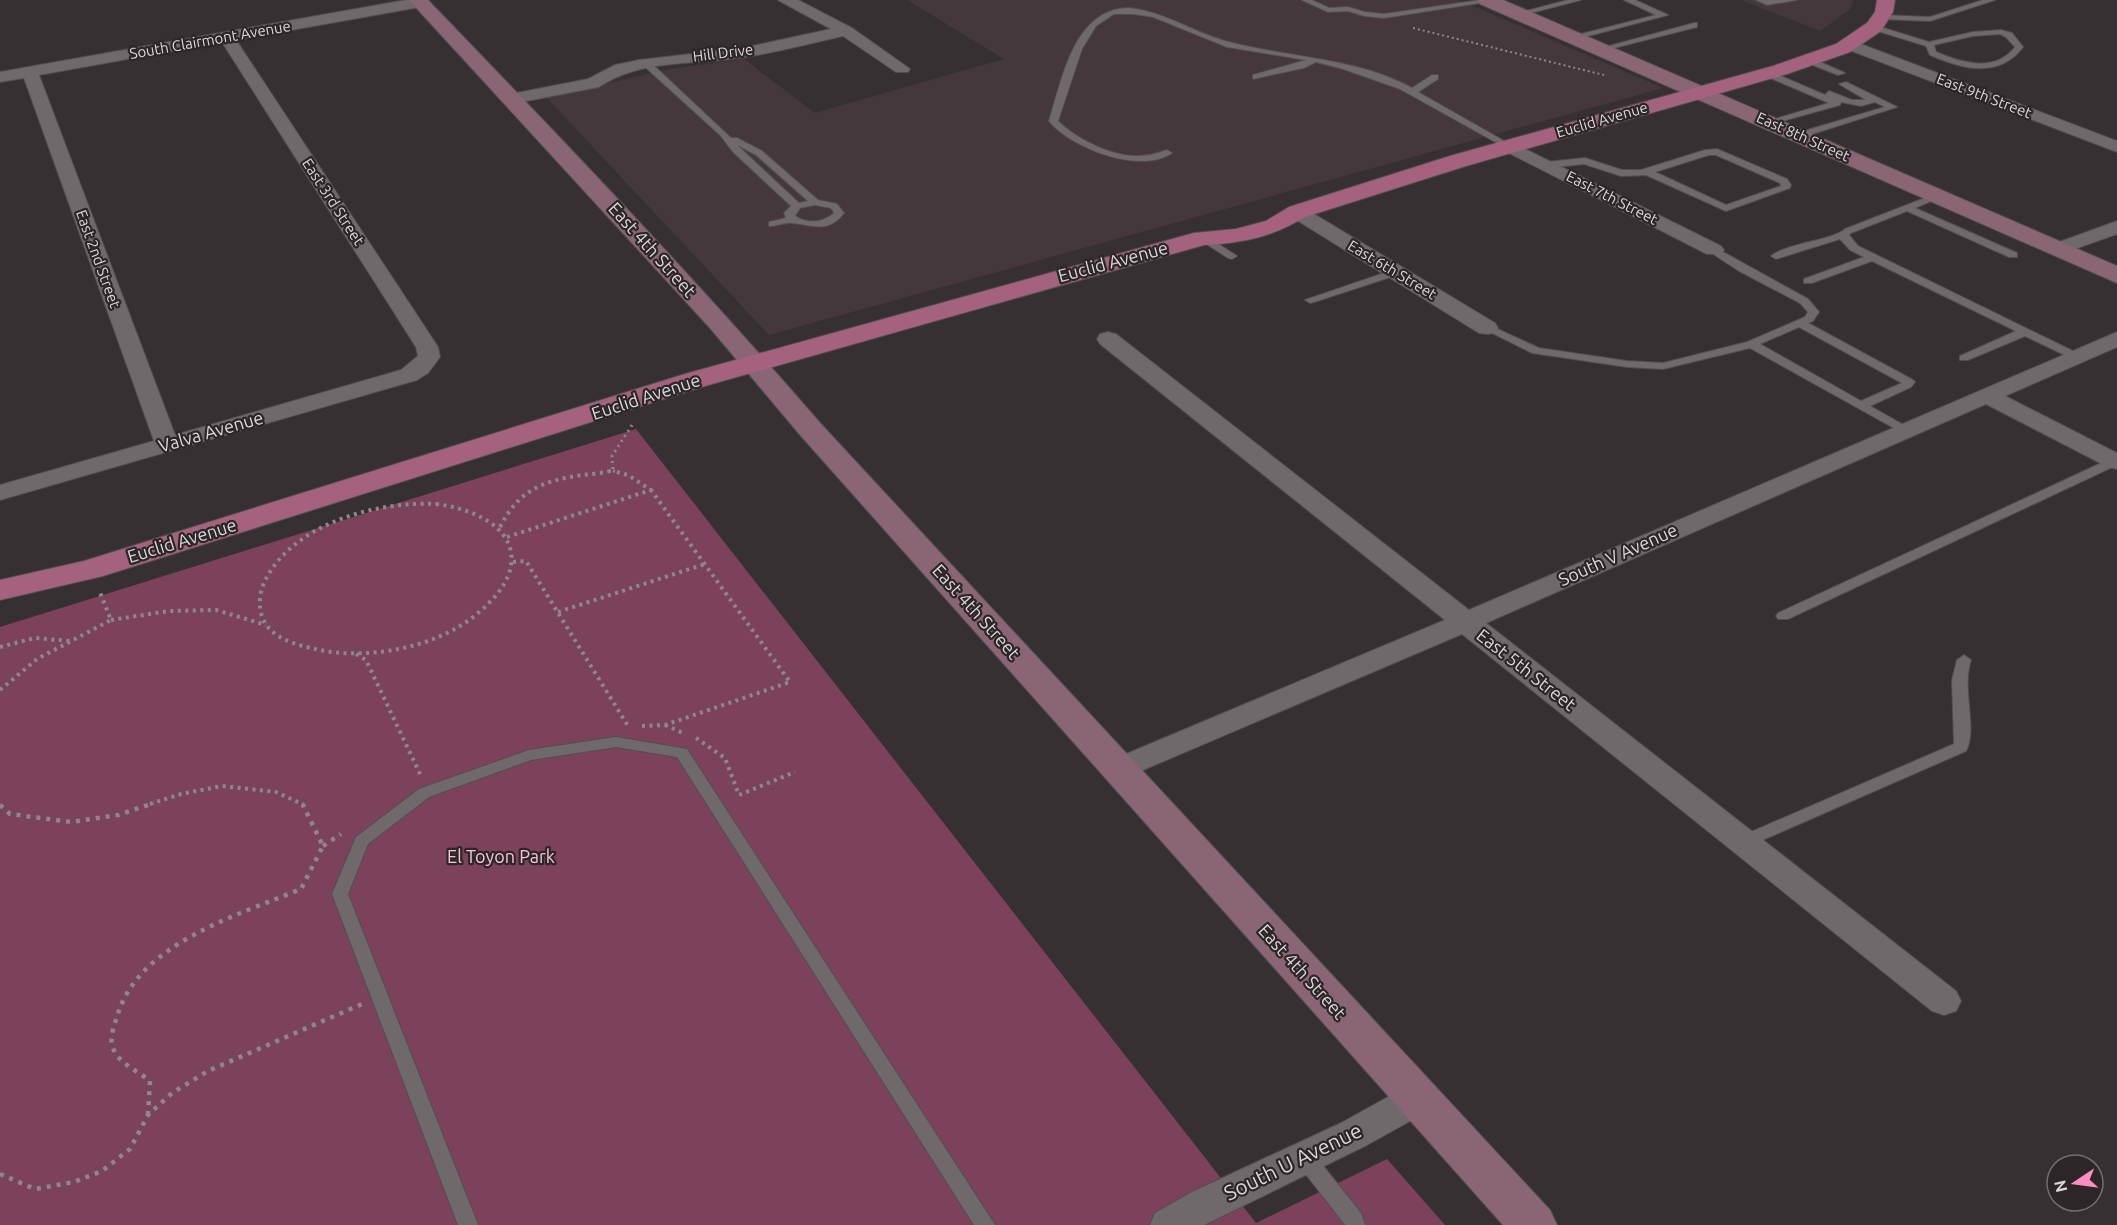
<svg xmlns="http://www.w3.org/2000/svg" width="2117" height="1225" viewBox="0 0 2117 1225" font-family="Ubuntu,sans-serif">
	<rect width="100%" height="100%" fill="#363032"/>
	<g fill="#44383d">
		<path d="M 907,0 L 1459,0 L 1663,88 L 769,335 L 546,97 L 670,69 L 744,59 L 815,113 L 1004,59 Z"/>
		<path d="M 1741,0 L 1854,0 L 1849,10 L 1820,31 Z"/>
	</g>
	<path fill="#7c425b" d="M 636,429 L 1256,1223 L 1387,1159 L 1445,1225 L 0,1225 L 0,627 Z"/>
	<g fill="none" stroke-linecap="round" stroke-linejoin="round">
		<g stroke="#524e50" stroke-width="2">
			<g id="lane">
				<path d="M 1302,0 L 1312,0 L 1329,8 L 1348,7 L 1365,12 L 1384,14 L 1480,0 L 1493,1 L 1384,18 L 1364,16 L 1348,11 L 1328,12 Z"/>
				<path d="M 1568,0 L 1581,0 L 1519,16 L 1515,14 Z"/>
				<path d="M 1624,0 L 1635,0 L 1668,15 L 1573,40 L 1573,36 L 1656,15 Z"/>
				<path d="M 1756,0 L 1797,0 L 1767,5 Z"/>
				<path d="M 1983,0 L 1995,0 L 1930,21 L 1880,19 L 1876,17 L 1880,15 L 1930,17 Z"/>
				<path d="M 1129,8 C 1167,12 1197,35 1233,43 C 1293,58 1357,58 1412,88 L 1432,75 L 1438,75 L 1438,79 L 1418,92 L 1513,146 L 1506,148 L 1400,89 L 1343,69 L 1316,62 L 1304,68 L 1253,79 L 1253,75 L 1306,60 L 1227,47 L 1153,17 L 1134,14 L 1114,14 L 1096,26 L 1082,49 L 1058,121 C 1076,139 1112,157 1139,156 C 1149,156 1158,153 1167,150 L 1172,153 C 1140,175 1071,148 1049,121 C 1062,80 1074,8 1129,8 Z"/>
				<path d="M 1694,23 L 1697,23 L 1697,27 L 1602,51 L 1598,49 Z"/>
				<path d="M 1874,25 L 1929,42 L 1973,32 L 2001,30 L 2012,33 L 2023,47 C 1999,79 1962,69 1930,55 L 1926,46 L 1871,29 L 1871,25 ZM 2000,34 L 2006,37 L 2015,47 C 1995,73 1962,63 1936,52 L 1934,45 L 1973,36 Z"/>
				<path d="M 1805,58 L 1811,58 L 1845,73 L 1838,75 L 1805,62 Z"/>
				<path d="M 644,62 L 650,62 L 731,138 L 737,138 L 762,151 L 818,200 L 837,204 L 844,213 C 828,234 813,225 792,223 C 784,222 776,227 769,226 L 769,222 L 786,218 L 784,213 L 791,206 L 733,152 L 720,135 L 644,66 ZM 737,145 L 756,155 L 808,201 L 799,203 ZM 815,205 L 831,208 L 834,213 C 823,223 807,224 795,216 L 800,208 Z"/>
				<path d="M 1763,71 L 1769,71 L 1825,95 L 1829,91 L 1852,100 L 1866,100 L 1839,84 L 1846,82 L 1897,107 L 1803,137 L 1797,137 L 1797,133 L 1885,107 L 1875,102 L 1861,106 L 1841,102 L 1840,105 L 1768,125 L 1768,121 L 1829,103 L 1763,75 Z"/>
				<path d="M 1717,149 L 1787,179 L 1791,185 L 1790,188 L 1726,211 L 1646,175 L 1621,176 L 1584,164 L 1546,168 L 1541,165 L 1546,162 L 1585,158 L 1622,170 L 1641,170 L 1705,150 ZM 1709,155 L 1716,155 L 1780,183 L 1781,186 L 1726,205 L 1655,172 Z"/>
				<path d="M 1935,194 L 1943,196 L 1915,208 L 2017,253 L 2017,257 L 2009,257 L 1907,211 L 1851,233 L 1849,235 L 1858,246 L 2081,355 L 2081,359 L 2073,359 L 2025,336 L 1968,360 L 1960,360 L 1960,356 L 2016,331 L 1872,261 L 1812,283 L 1804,283 L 1804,279 L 1864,257 L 1850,250 L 1840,239 L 1776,259 L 1771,256 C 1787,243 1834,240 1845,229 Z"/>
				<path d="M 1203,235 L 1206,236 L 1237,256 L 1232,259 L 1228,258 L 1200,240 L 1198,238 Z"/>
				<path d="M 1714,247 L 1808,299 L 1819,312 L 1813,321 L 1808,323 L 1913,380 L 1915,382 L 1911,387 L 1870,406 L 1909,428 L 1911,430 L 1909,432 L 1901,432 L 1750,348 L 1663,369 L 1627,367 L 1532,353 L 1482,328 L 1487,325 L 1491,326 L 1539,348 L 1627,361 L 1663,363 L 1747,342 L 1805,317 L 1808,312 L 1800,303 L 1739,271 L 1710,252 L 1710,248 ZM 1799,327 L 1902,383 L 1861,401 L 1760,344 Z"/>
				<path d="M 1396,269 L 1400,270 L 1400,274 L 1314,302 L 1310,303 L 1305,300 Z"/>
				<path d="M 2112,458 L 2117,458 L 2117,465 L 1788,619 L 1778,619 L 1776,616 L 1778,613 Z"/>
				<path d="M 1964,655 L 1971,660 C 1961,689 1978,729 1966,751 L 1749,846 L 1743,848 L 1737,846 L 1735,842 L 1737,838 L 1954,744 L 1952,680 L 1957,660 Z"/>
				<path d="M 616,737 L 687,749 L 995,1225 L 974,1225 L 677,757 L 616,747 L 531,760 L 429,797 L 368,844 L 348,894 L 478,1225 L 458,1225 L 332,894 L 356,837 L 419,789 L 529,750 Z"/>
				<path d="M 1305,1150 L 1312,1152 L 1361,1213 L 1365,1225 L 1345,1225 L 1298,1164 L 1296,1158 L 1298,1152 Z"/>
			</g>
		</g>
		<g stroke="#524e50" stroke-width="2">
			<g id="street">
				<path d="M 406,0 L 426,0 L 428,2 L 420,7 L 236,40 L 438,347 L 440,357 L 428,373 L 417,380 L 0,500 L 0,485 L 154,441 L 24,78 L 0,82 L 0,72 ZM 222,42 L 416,347 L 418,356 L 401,370 L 175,435 L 39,75 Z"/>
				<path d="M 778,0 L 798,0 L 852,28 L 910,69 L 908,72 L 896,72 L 843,36 C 808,44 774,53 739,58 C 692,65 640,59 599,87 L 511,104 L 505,103 L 502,99 L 505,95 L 511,94 L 588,79 L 615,65 L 639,60 L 743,48 L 831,29 Z"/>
				<path d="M 1850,40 L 2117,141 L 2117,152 L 1844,48 L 1842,45 L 1844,42 Z"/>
				<path d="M 1509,141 L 1721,246 L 1724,250 L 1721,254 L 1707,254 L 1503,150 L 1500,146 L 1503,142 Z"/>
				<path d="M 1297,206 L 1304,208 L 1495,323 L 1498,328 L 1495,333 L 1487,334 L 1479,333 L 1290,216 L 1287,212 L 1290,208 Z"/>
				<path d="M 2117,221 L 2117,234 L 2058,255 L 2051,253 L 2048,249 L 2051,245 Z"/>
				<path d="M 1108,332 L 1116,334 L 1469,610 L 2117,332 L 2117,347 L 2005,396 L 2117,453 L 2117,469 L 2108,467 L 1986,404 L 1486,623 L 1956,991 L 1961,1001 L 1956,1011 L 1944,1015 L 1932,1011 L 1462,634 L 1129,776 L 1118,780 L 1107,776 L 1103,769 L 1107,762 L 1445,620 L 1100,344 L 1097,339 L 1100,334 Z"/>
				<path d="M 1417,1084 L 1430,1088 L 1435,1099 L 1430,1110 L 1367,1145 L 1204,1225 L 1150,1225 L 1155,1213 L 1192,1192 L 1341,1123 L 1404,1088 Z"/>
			</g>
		</g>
		<g stroke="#524e50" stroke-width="2">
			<g id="secondary">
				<path d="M 409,0 L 428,0 C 562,139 695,278 821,424 L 1550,1210 L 1557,1225 L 1503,1225 L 801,436 L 710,328 Z"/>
				<path d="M 1478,0 L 1503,0 L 2117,266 L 2117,283 L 1480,4 Z"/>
			</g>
		</g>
		<g stroke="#524e50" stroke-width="2">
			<path id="primary" d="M 1877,0 L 1895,0 L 1893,12 L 1881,31 L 1850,52 L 1787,74 L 1466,166 L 1305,217 C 1272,237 1243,243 1204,245 L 705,386 L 103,576 L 0,600 L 0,580 L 84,561 L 685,374 L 1194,233 L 1236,229 L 1266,221 L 1289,207 L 1450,156 L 1773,66 L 1836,44 L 1867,23 L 1875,12 Z"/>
		</g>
		<path stroke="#8d888a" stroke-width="2" stroke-dasharray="2 3" stroke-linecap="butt" d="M 1413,28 L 1604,75"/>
		<g stroke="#8d888a" stroke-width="3" stroke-dasharray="2 4" stroke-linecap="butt">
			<path d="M 609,471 L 613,471 L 612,456 L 632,425"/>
			<path d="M 613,471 L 617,471"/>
		</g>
		<g stroke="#8d888a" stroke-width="4" stroke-dasharray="3 4.5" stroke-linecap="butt">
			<path d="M 436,504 C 507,513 542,560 478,613 C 437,648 367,661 315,649 C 298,645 278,640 267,626 C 258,614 258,596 264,583 C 291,524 376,501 436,504 Z"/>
			<path d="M 500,527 C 519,490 542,481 582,475 C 592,474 605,473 613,470"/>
			<path d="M 507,537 L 651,490 L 628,475 L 613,471"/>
			<path d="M 513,562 L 526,561 L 628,726"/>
			<path d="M 558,612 L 705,564"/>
			<path d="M 111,620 L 169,611 L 216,610 L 266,625"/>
			<path d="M 0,647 L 35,638 L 70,641"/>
			<path d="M 356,654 L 366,660 L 421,776"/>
			<path d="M 0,690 L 37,659 L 111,620 L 99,590"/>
			<path d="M 665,725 L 683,733"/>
			<path d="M 642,726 L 665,725 L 790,682 L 651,490"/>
			<path d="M 696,738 L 725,758 L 739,795 L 795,772"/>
			<path d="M 150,804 L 181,794 L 222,786 L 276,792 L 302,804"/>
		</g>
		<g stroke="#8d888a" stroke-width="4.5" stroke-dasharray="4 6" stroke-linecap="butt">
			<path d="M 0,805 L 10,814 L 71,822 L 118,815 L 154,803"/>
			<path d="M 323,846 L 341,834"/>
			<path d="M 148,1115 L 150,1081 C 138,1071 119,1064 113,1048 C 109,1039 114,1026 117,1017 C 137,944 238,915 301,889 L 323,846 L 303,805 L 299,803"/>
			<path d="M 0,1174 L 35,1189 L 74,1182 L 102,1171 L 130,1149 L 148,1115 L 172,1093 L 208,1071 L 362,1004"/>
		</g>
		<use href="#lane" fill="#70696b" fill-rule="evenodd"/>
		<use href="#street" fill="#70696b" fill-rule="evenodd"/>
		<use href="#secondary" fill="#8a6575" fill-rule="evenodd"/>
		<use href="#primary" fill="#a5627f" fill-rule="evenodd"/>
	</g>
	<g text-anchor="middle" stroke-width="4.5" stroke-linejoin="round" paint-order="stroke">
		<g font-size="15" fill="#dcd8da" stroke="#2c2628">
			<text transform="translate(210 40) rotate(-10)" y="5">South Clairmont Avenue</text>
			<text transform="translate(723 53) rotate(-7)" y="5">Hill Drive</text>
			<text transform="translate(1984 96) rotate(21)" y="5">East 9th Street</text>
			<text transform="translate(1602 120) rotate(-16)" y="5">Euclid Avenue</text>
			<text transform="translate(1803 137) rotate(24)" y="5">East 8th Street</text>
			<text transform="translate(1612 198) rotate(27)" y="5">East 7th Street</text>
			<text transform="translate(333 202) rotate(57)" y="5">East 3rd Street</text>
			<text transform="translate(98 259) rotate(70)" y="5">East 2nd Street</text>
			<text transform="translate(1392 270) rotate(31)" y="5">East 6th Street</text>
		</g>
		<g font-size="18" fill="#dcd8da" stroke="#2c2628">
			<text transform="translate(652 250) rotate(48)" y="6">East 4th Street</text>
			<text transform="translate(1113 262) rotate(-15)" y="6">Euclid Avenue</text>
			<text transform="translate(646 397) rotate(-18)" y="6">Euclid Avenue</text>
			<text transform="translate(211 432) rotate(-16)" y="6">Valva Avenue</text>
			<text transform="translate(182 541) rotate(-17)" y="6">Euclid Avenue</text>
			<text transform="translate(1618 555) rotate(-24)" y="6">South V Avenue</text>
			<text transform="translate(976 612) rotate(48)" y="6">East 4th Street</text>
			<text transform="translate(1526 670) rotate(38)" y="6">East 5th Street</text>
			<text transform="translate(1302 972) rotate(48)" y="6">East 4th Street</text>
		</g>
		<g font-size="18" fill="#f7c3d6" stroke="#2c2628">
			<text x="501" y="863">El Toyon Park</text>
		</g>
		<g font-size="21" fill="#dcd8da" stroke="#2c2628">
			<text transform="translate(1293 1162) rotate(-26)" y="7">South U Avenue</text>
		</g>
	</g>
	<g transform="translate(2075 1183) rotate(257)"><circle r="28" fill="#2c2628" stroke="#726d6f" stroke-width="1.5"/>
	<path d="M0-4.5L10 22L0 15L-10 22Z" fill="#fe8ebd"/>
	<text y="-9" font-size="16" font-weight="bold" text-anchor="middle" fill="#dcd8da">N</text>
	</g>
</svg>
